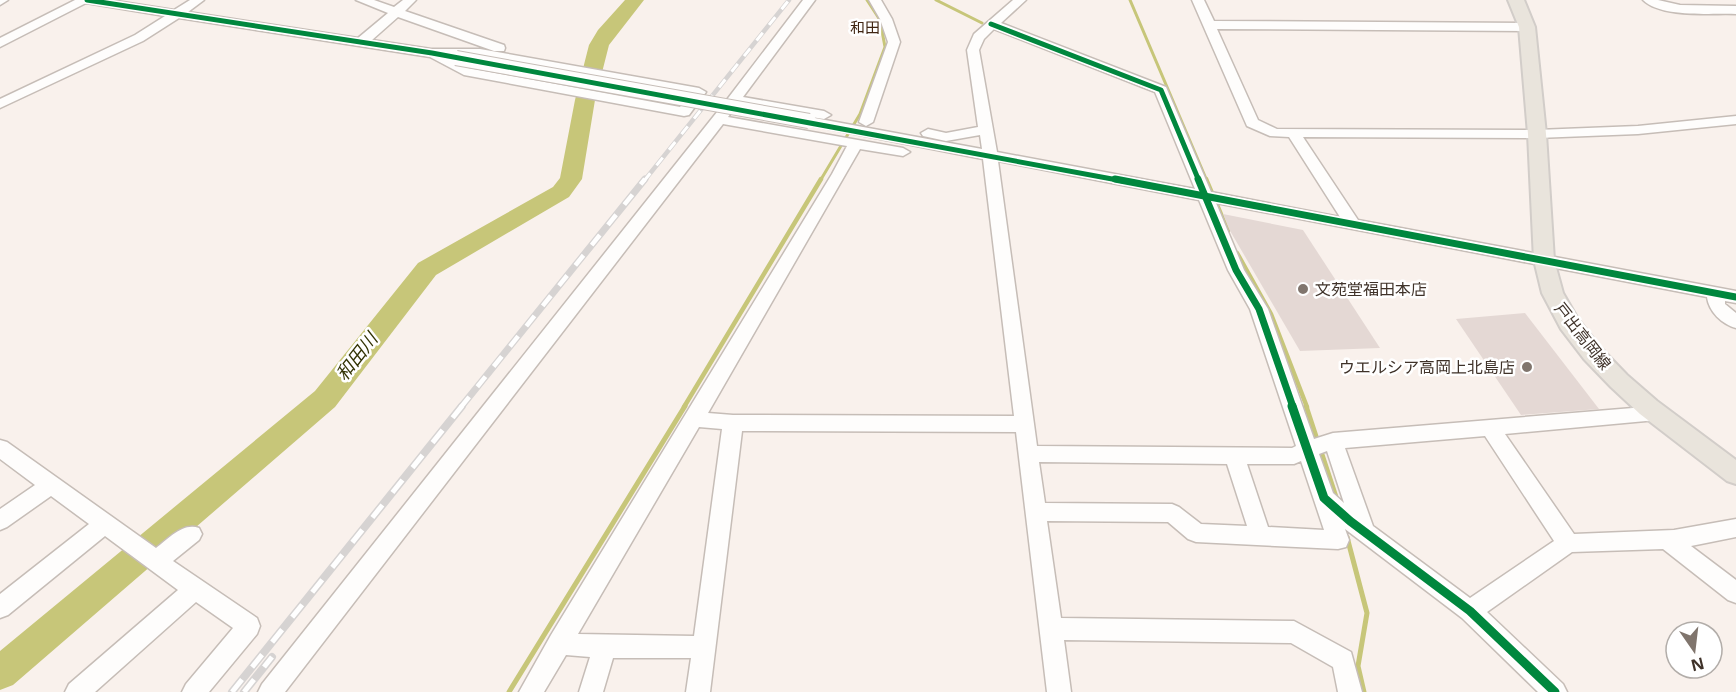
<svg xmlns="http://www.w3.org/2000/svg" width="1736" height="692" viewBox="0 0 1736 692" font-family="'Open Sans','Noto Sans JP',sans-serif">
	<rect width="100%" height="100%" fill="#f9f1ec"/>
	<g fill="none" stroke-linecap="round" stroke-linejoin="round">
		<g stroke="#c7c679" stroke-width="3">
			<path d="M 936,0 L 982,23"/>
			<path d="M 1130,0 L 1207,181"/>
			<path d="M 820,181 L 860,114 L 885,47 L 880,20 L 867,0"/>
		</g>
		<g stroke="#c7c679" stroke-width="4.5">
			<path d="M 1206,179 L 1228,231"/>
			<path d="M 1237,253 L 1271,314 L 1307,407"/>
			<path d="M 684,407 L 821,179"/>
		</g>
		<g stroke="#c7c679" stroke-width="5">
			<path d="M 1306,406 L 1337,500"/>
			<path d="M 1347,537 L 1367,613 L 1358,666 L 1364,692"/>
			<path d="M 509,692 L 685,406"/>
		</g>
		<path fill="#c7c679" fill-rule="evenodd" d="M 625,0 L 644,0 L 609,45 L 595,100 L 582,179 L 569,197 L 436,275 L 335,407 L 13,685 L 0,690 L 0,651 L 315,391 L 418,263 L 553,187 L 560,178 L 575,100 L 589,45 L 598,30 Z"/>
	</g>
	<g fill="#e4d8d4">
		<path d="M 1223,214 L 1303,230 L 1380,348 L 1300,351 L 1229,229 Z"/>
		<path d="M 1525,313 L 1599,409 L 1521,415 L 1456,319 Z"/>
	</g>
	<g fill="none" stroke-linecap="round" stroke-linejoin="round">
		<g stroke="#c6bdb7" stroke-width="3">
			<g id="minor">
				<path d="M 0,0 L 8,0 L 0,5 Z"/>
				<path d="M 75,0 L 110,0 L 174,10 L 190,0 L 204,0 L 188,12 L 358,38 L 388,13 L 356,0 L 374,0 L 394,7 L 403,0 L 416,0 L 405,11 L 504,45 L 505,48 L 504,51 L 494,51 L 398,17 L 372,40 L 431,49 L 480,49 L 699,88 L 706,92 L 689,115 L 684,116 L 464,75 L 430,57 L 179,18 L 143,41 L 0,108 L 0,99 L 135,35 L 165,16 L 86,3 L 0,47 L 0,38 ZM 448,57 L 480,57 L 690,94 L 680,107 L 468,68 Z"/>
				<path d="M 803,0 L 815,0 L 743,97 L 824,111 L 831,115 L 824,119 L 737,105 L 728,117 L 903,148 L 910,152 L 903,156 L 860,149 L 708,413 L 733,415 L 1014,416 L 983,159 L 809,125 L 802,121 L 809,117 L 982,149 L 980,135 L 946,141 L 923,136 L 921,133 L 928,129 L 946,133 L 978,127 L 967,50 L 974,34 L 1013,0 L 1026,0 L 1001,23 L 1166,87 L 1211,192 L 1340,217 L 1289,137 L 1270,136 L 1247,126 L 1192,0 L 1204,0 L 1214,21 L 1527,23 L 1533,27 L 1527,31 L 1217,29 L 1258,120 L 1277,129 L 1537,130 L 1638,126 L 1736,116 L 1736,124 L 1638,134 L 1537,138 L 1303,137 L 1358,220 L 1736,291 L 1736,303 L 1725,301 L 1725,304 L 1736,313 L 1736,328 C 1722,324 1709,312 1707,297 L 1216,203 L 1244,270 L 1268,309 L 1314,439 L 1333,433 L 1657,406 L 1664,408 L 1667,413 L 1664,418 L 1657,420 L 1505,434 L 1574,534 L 1674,530 L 1736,519 L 1736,537 L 1691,546 L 1736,580 L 1736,603 L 1728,600 L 1663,549 L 1572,552 L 1487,612 L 1563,684 L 1567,692 L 1538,692 L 1462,618 L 1345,529 L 1349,540 L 1346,547 L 1338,549 L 1196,542 L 1188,539 L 1168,522 L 1047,521 L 1061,618 L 1294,621 L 1351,652 L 1362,692 L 1338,692 L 1333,667 L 1291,643 L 1064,640 L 1071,692 L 1047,692 L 1016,432 L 742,431 L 710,692 L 686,692 L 691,658 L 613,658 L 603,692 L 579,692 L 590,657 L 566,655 L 544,692 L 519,692 L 551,635 L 832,174 L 847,146 L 723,124 L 285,692 L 258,692 L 262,684 L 729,97 ZM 994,29 L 1155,92 L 1195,189 L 997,152 L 979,50 L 984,39 ZM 998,161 L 1199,200 L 1228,270 L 1250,309 L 1296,446 L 1292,448 L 1037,446 ZM 699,427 L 722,429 L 694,636 L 578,634 ZM 1485,436 L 1554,541 L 1470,598 L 1373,526 L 1345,448 ZM 1327,451 L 1344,503 L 1333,493 L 1319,454 ZM 1301,461 L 1324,530 L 1268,527 L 1247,464 L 1294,464 ZM 1039,462 L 1227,464 L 1247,526 L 1201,524 L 1179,507 L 1172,504 L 1045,503 Z"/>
				<path d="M 869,0 L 881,0 L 892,19 L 900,42 L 873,122 L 866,126 L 859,122 L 888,42 L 880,19 Z"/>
				<path d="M 1643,0 L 1658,0 L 1680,5 L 1736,6 L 1736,14 C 1711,13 1661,18 1643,0 Z"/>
				<path d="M 0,440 L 7,442 L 156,548 C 168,539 183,522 199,528 L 202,534 L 199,540 L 173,561 L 257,618 L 260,626 L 257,634 L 209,692 L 182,692 L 186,684 L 233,628 L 196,602 L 95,692 L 65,692 L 69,684 L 178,590 L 105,536 L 8,615 L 0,618 L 0,594 L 89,524 L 51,496 L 7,527 L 0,530 L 0,509 L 35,485 L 0,459 Z"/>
			</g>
		</g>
		<g stroke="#d2cdc9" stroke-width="4">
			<path id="major" d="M 1508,0 L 1524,0 L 1535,27 L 1546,134 L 1554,260 L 1563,293 L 1578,319 L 1600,347 L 1627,375 L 1657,401 L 1736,460 L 1736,484 L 1727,481 L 1640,414 L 1611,387 L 1584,359 L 1561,329 L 1542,293 L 1534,260 L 1528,134 L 1519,27 Z"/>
		</g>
		<use href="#minor" fill="#fefdfc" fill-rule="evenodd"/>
		<use href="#major" fill="#e9e4dc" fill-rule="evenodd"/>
		<g stroke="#d6d3d2" stroke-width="4.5">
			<path id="rail-far2" d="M 644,181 L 789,0"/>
		</g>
		<g stroke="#d6d3d2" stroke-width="7">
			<path id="rail-far1" d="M 461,407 L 645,179"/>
		</g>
		<g stroke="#d6d3d2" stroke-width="8">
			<g id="rail">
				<path d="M 232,692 L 462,406"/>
				<path d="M 244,692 L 272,657"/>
			</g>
		</g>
		<use href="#rail-far2" stroke="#fff" stroke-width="3" stroke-dasharray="10" stroke-linecap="butt"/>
		<use href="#rail-far1" stroke="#fff" stroke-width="4.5" stroke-dasharray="13" stroke-linecap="butt"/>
		<use href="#rail" stroke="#fff" stroke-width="5" stroke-dasharray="16" stroke-linecap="butt"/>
		<g stroke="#c6bdb7" stroke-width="16" stroke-linecap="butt">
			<path id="minor-bridge" d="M 456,58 L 809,121"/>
		</g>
		<use href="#minor-bridge" stroke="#fefdfc" stroke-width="14"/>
		<g stroke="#fff" stroke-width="8">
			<g id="cycleway-far2">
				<path d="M 87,0 L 432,53 L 1123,181"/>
				<path d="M 991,24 L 1161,90 L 1199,181"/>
			</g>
		</g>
		<g stroke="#fff" stroke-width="10">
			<g id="cycleway-far1">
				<path d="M 1115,179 L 1736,297"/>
				<path d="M 1198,179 L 1236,270 L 1259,309 L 1293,407"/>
			</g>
		</g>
		<g stroke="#fff" stroke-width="13">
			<path id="cycleway" d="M 1292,406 L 1324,498 L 1350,521 L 1470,611 L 1555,692"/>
		</g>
		<use href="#cycleway-far2" stroke="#00873e" stroke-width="5"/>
		<use href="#cycleway-far1" stroke="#00873e" stroke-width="7"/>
		<use href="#cycleway" stroke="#00873e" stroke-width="9"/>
	</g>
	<g fill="#80756d" stroke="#fff" stroke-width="2">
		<circle cx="1303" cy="289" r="6"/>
		<circle cx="1527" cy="367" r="6"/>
	</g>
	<g text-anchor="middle" stroke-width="5" stroke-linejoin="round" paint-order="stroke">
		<g font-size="15" fill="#402613" stroke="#fff">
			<text x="865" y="33">和田</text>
		</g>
		<g font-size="16" fill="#3f3229" stroke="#fff" text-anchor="start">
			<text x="1315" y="295">文苑堂福田本店</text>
			<text x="1515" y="373" text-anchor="end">ウエルシア高岡上北島店</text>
		</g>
		<g font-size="16" fill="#3f3229" stroke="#fff">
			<text transform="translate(1583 336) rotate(52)" y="6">戸出高岡線</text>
		</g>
		<g font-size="18" font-style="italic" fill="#343506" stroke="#fff">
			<text transform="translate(357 357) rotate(-52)" y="6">和田川</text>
		</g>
	</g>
	<g transform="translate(1694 650) rotate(166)"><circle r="28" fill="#ffffff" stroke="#b2ada9" stroke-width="1.5"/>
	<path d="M0-4.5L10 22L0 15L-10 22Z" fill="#80756d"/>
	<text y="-9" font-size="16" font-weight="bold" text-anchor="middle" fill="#3f3229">N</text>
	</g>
</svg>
